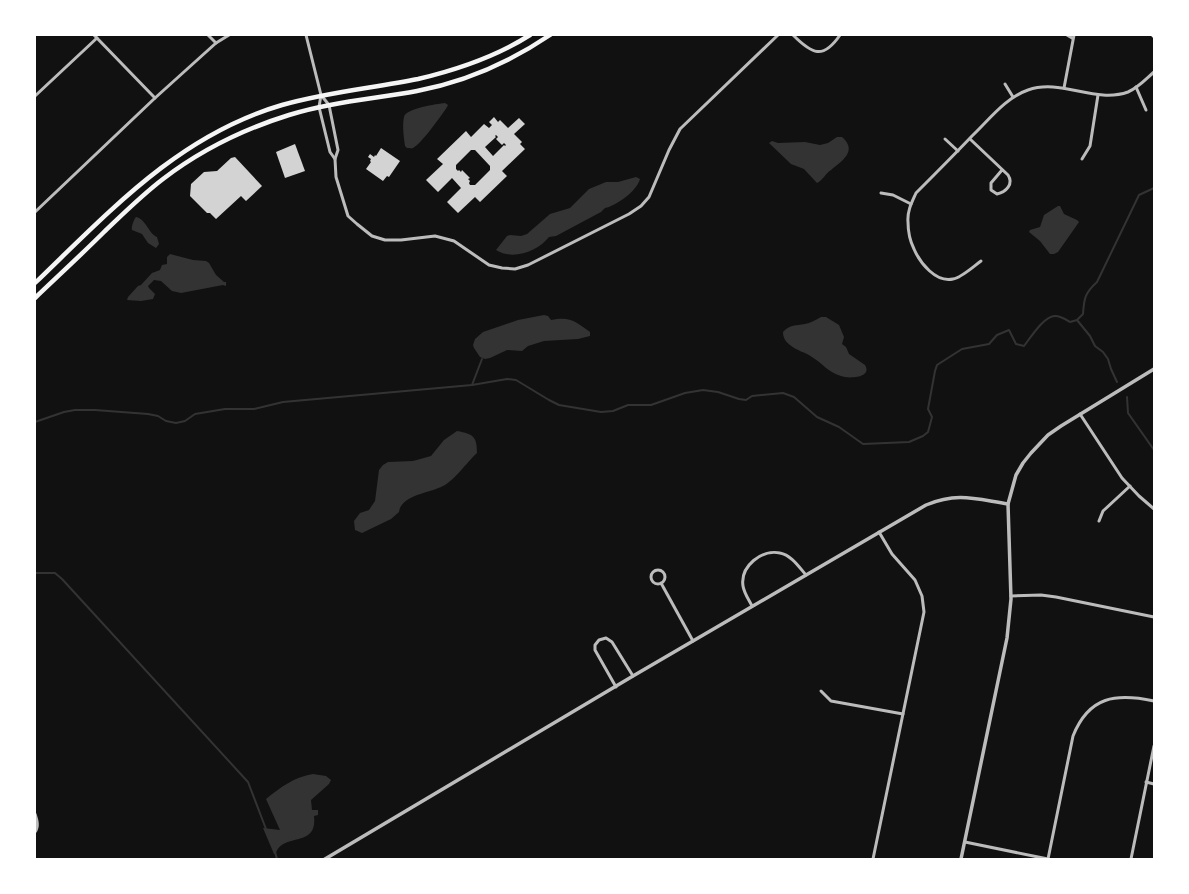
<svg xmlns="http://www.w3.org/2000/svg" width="1189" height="894" viewBox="0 0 1189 894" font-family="'IBM Plex Serif',serif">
	<rect width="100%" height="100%" fill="#111"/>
	<g fill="#333">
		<path d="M 445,103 L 448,105 L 447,107 C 441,116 422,143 413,148 C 411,149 410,148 407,148 L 405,146 C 404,138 402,126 404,117 C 406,108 437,104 445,103 Z"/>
		<path d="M 837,137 L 842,137 C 858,151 842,161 831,170 C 825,174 823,180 817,183 L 804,169 L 791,164 L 769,143 L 772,141 L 778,143 L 805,142 L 820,145 L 828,143 Z"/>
		<path d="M 636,177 L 640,179 C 637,191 616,206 605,208 L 601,212 L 556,236 L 549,237 C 538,251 513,261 496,250 L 507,236 L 510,235 L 521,236 L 527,234 L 550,214 L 570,208 L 589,189 L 606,182 L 618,182 Z"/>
		<path d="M 1058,206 L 1060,206 L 1064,214 L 1077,220 L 1079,222 L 1058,252 L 1054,254 L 1050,254 L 1040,241 L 1029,232 L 1030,230 L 1040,227 L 1044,215 Z"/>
		<path d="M 136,217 C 146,219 149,234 157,237 L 159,244 L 156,248 L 148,243 L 142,234 L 132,230 C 131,227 134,219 136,217 Z"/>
		<path d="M 170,254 L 193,260 L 206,261 L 209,263 L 216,275 L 224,282 L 226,282 L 226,286 L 223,285 L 181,293 L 172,291 L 161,281 L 154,280 L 148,286 L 149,288 L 155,294 L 153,299 L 141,301 L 127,300 L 128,297 L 138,286 L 141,285 L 152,273 L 160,270 L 162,265 L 167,264 L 167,257 Z"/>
		<path d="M 544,315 L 548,316 L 551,320 C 570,316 575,321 590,332 L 590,336 L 578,339 L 544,341 L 528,346 L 522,351 L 507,350 L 490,358 L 485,359 L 480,357 L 474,348 L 473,345 L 475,339 L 483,332 L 518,320 Z"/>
		<path d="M 821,317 L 826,317 L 839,325 L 844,337 L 842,344 L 846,347 L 849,354 L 865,365 C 873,378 848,379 841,376 C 829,373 822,363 812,357 C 805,352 797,351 790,345 C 786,342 783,338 783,332 C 790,324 796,326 805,324 C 810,323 816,320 821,317 Z"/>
		<path d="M 457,431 C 474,434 477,437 477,453 C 467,462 454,481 443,486 C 430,493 401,495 399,512 L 391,519 L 362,533 L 355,530 L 354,521 L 360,513 L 369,510 L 375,501 L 379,470 L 383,465 L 388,462 L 413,461 L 431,456 L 444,440 Z"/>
		<path d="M 313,774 L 326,776 L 331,780 L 329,784 L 311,800 L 312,810 L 318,810 L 318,815 L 314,816 C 318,849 281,832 276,854 L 274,854 L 263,828 L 280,830 L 266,799 C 281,787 294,777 313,774 Z"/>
	</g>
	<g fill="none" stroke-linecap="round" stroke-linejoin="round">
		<g stroke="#333" stroke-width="2">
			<path d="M 1077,320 L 1090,336 L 1095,346 L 1103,352 L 1108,359 L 1111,369 L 1117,382"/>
			<path d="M 472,385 L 482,359"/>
			<path d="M 1127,397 L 1128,413 L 1154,450"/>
			<path d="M 35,422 L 64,412 L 75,410 L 95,410 L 148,414 L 158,416 L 166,421 L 176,423 L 185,421 L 195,414 L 225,409 L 254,409 L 283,402 L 472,385 L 507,379 L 516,380 L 549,400 L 559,405 L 601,412 L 613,411 L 628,405 L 651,405 L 685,393 L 703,390 L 718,392 L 739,399 L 746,400 L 752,396 L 783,393 L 794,397 L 817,417 L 839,427 L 863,444 L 909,442 L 923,436 L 928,432 L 932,417 L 928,409 L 935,371 L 937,365 L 962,349 L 989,344 L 997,335 L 1009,330 L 1016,344 L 1024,346 C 1031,337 1044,316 1055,316 C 1061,316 1065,319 1070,322 L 1077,320 L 1083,314 C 1084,298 1085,293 1097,282 L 1139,195 L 1154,188"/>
			<path d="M 35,573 L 55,573 L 62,579 L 248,782 L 266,829"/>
			<path d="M 275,852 L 277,859"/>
		</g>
	</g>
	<g fill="#d3d3d3" fill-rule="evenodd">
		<path d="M 494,117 L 498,122 L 500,120 L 508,128 L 519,118 L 525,124 L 514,134 L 522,142 L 520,144 L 525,149 L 502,171 L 507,176 L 480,202 L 475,197 L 458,213 L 447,202 L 461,188 L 452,178 L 438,192 L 426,180 L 443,164 L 437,159 L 466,131 L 471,137 L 484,124 L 489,128 L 492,125 L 489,122 ZM 496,135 L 498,137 L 496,139 L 502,145 L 504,143 L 506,145 L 505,146 L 504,145 L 493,156 L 485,147 L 496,137 L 495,136 ZM 471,150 L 475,150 L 490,166 L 490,170 L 475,185 L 470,185 L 469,183 L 470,181 L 468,179 L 470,178 L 462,170 L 461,172 L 459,170 L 458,171 L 456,169 L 456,165 Z"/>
		<path d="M 295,144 L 305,171 L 285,178 L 276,152 Z"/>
		<path d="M 381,148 L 400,161 L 389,177 L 387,176 L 383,181 L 366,169 L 371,162 L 370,161 L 371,159 L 368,157 L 370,154 L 374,157 L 375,155 L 376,156 Z"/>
		<path d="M 235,157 L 262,186 L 246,201 L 241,196 L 216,219 L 210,213 L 207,213 L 190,196 L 191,184 L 204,172 L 217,171 L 231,158 Z"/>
	</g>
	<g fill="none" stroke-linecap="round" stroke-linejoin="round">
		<g stroke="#bcbcbc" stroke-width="3">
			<path d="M 94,35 L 155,98"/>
			<path d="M 208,35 L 216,43"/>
			<path d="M 306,35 L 321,95 L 329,105 L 338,150 L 335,159 L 336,177 L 348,216 L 357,224 L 372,236 L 385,240 L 401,240 L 435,236 L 454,241 L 489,265 L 502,268 L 515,269 L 528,265 L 629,214 L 641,206 L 649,197 L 669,150 L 680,129 L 778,35"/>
			<path d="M 793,35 C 812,54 823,60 840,35"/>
			<path d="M 1067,35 L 1072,38"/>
			<path d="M 1005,84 L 1013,97"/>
			<path d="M 1136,87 L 1146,110"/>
			<path d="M 1064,88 L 1074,35"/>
			<path d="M 321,95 L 319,107 L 330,152 L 335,159"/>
			<path d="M 35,96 L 97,38"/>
			<path d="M 945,139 L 958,151"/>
			<path d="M 970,139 L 1008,175 C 1014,184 1006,192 997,194 L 991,190 L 991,183 L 1002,170"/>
			<path d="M 1082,159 L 1090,146 L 1098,95"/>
			<path d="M 881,193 L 893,195 L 911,204"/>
			<path d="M 35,212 L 155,98 L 216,43 L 229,35"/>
			<path d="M 981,261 C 974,266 961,278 953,279 C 936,283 920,263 914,249 C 910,241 908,231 908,222 C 907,211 912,202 916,193 C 935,174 954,155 972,136 C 989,120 1005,98 1028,90 C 1061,78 1095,104 1128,92 C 1138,88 1146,79 1154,72"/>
			<path d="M 1080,414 L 1122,478 L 1139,496 L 1154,509"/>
			<path d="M 1099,521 L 1103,511 L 1130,486"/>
			<circle cx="658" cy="577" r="7"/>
			<path d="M 661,583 L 693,641"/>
			<path d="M 1011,596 L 1041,595 L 1056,597 L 1154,617"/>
			<path d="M 752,606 C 749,600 744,593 743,586 C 740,566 762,549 780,553 C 791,555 799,567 806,575"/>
			<path d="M 616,687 L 595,650 L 595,645 L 599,640 L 606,638 L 612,642 L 633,676"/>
			<path d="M 821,691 L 831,701 L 903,714"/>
			<path d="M 1146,782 L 1154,784"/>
			<path d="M 35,814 C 37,820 39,826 35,832"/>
			<path d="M 965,842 L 1048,859"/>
			<path d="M 873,859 L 924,612 L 922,596 L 915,580 L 892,554 L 879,532"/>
			<path d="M 1048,859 L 1073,736 C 1089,696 1116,693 1154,701"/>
			<path d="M 1131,859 L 1154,746"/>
		</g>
		<g stroke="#bcbcbc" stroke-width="3.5">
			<path d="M 325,859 L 633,676 L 926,505 C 958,492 975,499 1008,504"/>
			<path d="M 961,859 L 1007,638 L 1011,599 L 1008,504 L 1016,475 L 1023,463 L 1031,453 L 1048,435 L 1061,426 L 1154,369"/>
		</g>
		<path stroke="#f5f5f5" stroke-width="4" d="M 1153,35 L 1154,36"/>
		<g stroke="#f5f5f5" stroke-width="4.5">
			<path d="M 35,283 C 110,211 179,135 282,105 C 327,92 373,88 418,79 C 456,70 497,56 530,35"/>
			<path d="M 35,298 C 58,276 82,254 105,231 C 124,213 142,195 163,179 C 201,150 244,129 289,115 C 331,102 374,99 417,91 C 464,82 510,62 550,35"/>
		</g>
	</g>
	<rect width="1189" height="894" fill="none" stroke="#ffffff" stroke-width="72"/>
</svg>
